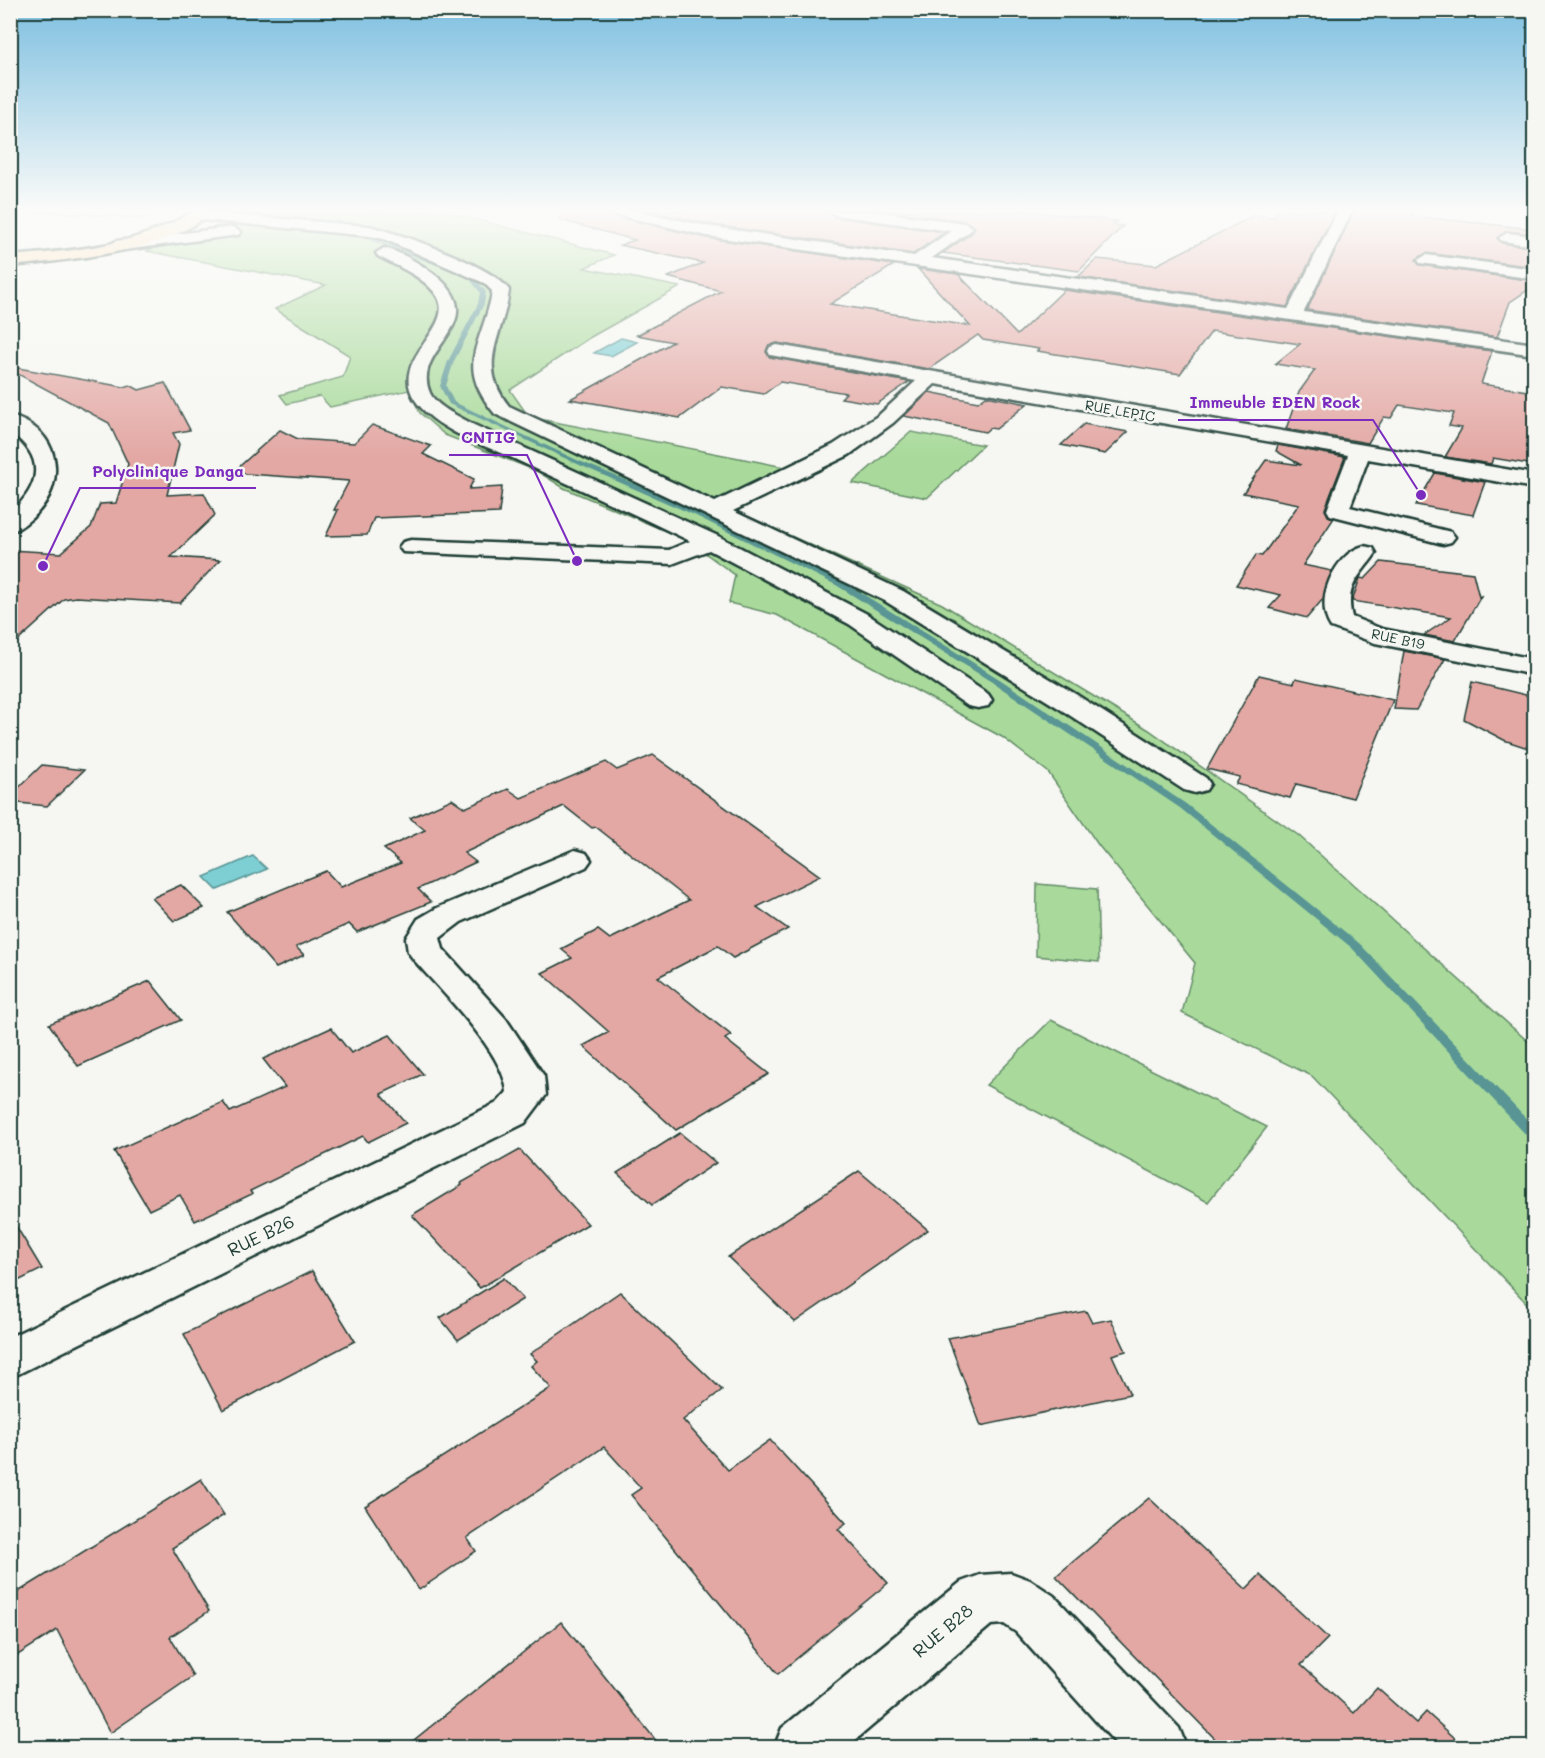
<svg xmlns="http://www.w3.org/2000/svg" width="1545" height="1758" viewBox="0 0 1545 1758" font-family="Mali,sans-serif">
	<rect width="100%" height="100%" fill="#f6f6f2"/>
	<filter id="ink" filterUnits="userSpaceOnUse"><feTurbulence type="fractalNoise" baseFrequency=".0167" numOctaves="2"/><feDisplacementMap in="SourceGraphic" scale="12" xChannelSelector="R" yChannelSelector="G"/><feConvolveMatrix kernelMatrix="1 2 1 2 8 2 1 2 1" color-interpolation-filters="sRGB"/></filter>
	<g filter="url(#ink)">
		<g fill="#a9da9b" stroke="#648c68" stroke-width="1.5">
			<path d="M 238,211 L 443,211 L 614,255 L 584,268 L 680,287 L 589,338 L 510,390 L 529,417 L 805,471 L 731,509 L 942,604 L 1149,730 L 1298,835 L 1534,1047 L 1534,1311 L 1312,1076 L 1182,1013 L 1195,963 L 1099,846 L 1048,772 L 1002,737 L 777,615 L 729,603 L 735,575 L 687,540 L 564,488 L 537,471 L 445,435 L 420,413 L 409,390 L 330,407 L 320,396 L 287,404 L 280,395 L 343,377 L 350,356 L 275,309 L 326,285 L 146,251 L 192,237 L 235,217 Z"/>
			<path d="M 911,432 L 983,445 L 927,498 L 852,483 Z"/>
			<path d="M 1037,884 L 1097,889 L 1099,962 L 1036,956 Z"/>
			<path d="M 1051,1020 L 1267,1127 L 1208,1202 L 986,1085 Z"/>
		</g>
		<g fill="#7ecfd4" stroke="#589594" stroke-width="1.5">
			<path d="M 621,338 L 637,342 L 611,356 L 594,353 Z"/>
			<path d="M 253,856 L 267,869 L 217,890 L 204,877 Z"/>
		</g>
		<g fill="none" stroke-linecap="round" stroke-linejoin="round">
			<g fill="#589594" fill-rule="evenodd">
				<path d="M 28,211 L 53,211 L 151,218 L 149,219 Z"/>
				<path d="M 204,221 L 275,226 L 277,227 L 275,228 L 206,223 Z"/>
				<path d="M 347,232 L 362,234 L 472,275 L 486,292 L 484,304 L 454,361 L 446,386 L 454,402 L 577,460 L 698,510 L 842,581 L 1001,680 L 1186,804 L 1360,944 L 1534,1127 L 1534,1139 L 1529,1138 L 1352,948 L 1180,808 L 995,684 L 836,585 L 692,514 L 573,462 L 449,404 L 440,386 L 448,361 L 478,304 L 480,292 L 468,277 L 359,236 L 345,234 Z"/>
			</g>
		</g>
		<g fill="#e3a8a4" stroke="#1f3d34" stroke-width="1.5">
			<path d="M 561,211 L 610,211 L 613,216 L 707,238 L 894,265 L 830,304 L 970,326 L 918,269 L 958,274 L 1017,335 L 1064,290 L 1492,351 L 1481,384 L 1534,392 L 1534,465 L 1493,458 L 1491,464 L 1445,457 L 1462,428 L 1449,426 L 1454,413 L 1399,405 L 1391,418 L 1384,417 L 1368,443 L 1286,429 L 1299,392 L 1315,370 L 1275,364 L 1300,344 L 1212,331 L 1180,374 L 1037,351 L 1039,349 L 983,340 L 978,335 L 929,369 L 777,343 L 768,346 L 766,352 L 770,357 L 909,382 L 877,404 L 841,398 L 846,393 L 780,382 L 764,394 L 722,387 L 680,418 L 570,399 L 673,342 L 637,335 L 721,291 L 668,277 L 703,263 L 620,245 L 635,240 L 560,220 Z"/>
			<path d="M 648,211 L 826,211 L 835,217 L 945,232 L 913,254 L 707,224 Z"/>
			<path d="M 887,211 L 1028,211 L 1117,221 L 1113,225 L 1123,226 L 1079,271 L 943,253 L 972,233 L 974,226 L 965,221 Z"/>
			<path d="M 1276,211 L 1335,211 L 1287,307 L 1078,277 L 1097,259 L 1156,265 L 1255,215 L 1275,217 Z"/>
			<path d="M 1354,211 L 1414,211 L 1412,216 L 1534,229 L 1534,234 L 1507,231 L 1497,238 L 1502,243 L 1534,248 L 1534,267 L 1426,253 L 1416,260 L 1420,265 L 1534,281 L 1534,286 L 1510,302 L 1497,337 L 1307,310 Z"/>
			<path d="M 18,368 L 124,387 L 130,385 L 139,390 L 165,383 L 190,430 L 173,433 L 179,444 L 167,495 L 204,493 L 215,515 L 171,557 L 220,560 L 180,603 L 76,597 L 64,599 L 10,648 L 10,550 L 61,553 L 91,527 L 100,504 L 116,503 L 128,464 L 109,423 L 16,373 Z"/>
			<path d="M 929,392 L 978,402 L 986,396 L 1027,404 L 996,429 L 990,428 L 985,432 L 904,416 Z"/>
			<path d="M 1084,424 L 1128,432 L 1105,454 L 1061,445 Z"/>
			<path d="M 372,425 L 431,446 L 423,454 L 474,479 L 469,489 L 502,487 L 499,513 L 374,518 L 367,535 L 326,536 L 338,510 L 334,510 L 349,481 L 232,473 L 280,430 L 298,439 L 354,443 Z"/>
			<path d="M 1278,445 L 1345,457 L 1325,509 L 1328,516 L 1334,518 L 1303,565 L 1332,571 L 1323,599 L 1307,618 L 1269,608 L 1281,595 L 1236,585 L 1256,555 L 1262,556 L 1299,504 L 1243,493 L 1266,460 L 1301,465 L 1276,451 Z"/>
			<path d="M 1435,473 L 1485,482 L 1473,515 L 1416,505 Z"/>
			<path d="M 1381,562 L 1473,573 L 1479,597 L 1481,596 L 1455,641 L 1424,635 L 1451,617 L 1352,601 L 1360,578 L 1365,579 Z"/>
			<path d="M 1404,651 L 1445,659 L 1416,710 L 1394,709 Z"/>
			<path d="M 1259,675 L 1294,683 L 1296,678 L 1393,700 L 1353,798 L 1296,784 L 1290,798 L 1236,784 L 1240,777 L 1207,769 Z"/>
			<path d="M 1472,682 L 1534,697 L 1534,750 L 1504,740 L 1464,719 Z"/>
			<path d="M 653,755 L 820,876 L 757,907 L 788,929 L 733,958 L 718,946 L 658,977 L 731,1035 L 725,1039 L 769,1074 L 676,1130 L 583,1046 L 609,1032 L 542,973 L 572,958 L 561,949 L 598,930 L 610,939 L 689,900 L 596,827 L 592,828 L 564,806 L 464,853 L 476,862 L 418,889 L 431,902 L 357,932 L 349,924 L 296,947 L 304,955 L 276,968 L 227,912 L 326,871 L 341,887 L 401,863 L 384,849 L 425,830 L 410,818 L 452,799 L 465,808 L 508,789 L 521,798 L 606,762 L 617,770 Z"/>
			<path d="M 42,765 L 84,770 L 47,806 L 10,802 L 10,796 Z"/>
			<path d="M 181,885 L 204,908 L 174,921 L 152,898 Z"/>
			<path d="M 150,981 L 181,1020 L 78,1066 L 49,1024 Z"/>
			<path d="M 331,1028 L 351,1053 L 390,1035 L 423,1074 L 381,1094 L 406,1123 L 368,1142 L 363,1136 L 250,1191 L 252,1194 L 195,1221 L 180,1195 L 149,1210 L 114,1151 L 223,1102 L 230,1112 L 285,1087 L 263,1059 Z"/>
			<path d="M 680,1133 L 716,1163 L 652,1205 L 617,1173 Z"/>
			<path d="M 520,1150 L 588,1224 L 480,1288 L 412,1215 L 462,1185 L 461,1183 Z"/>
			<path d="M 859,1171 L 928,1230 L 795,1322 L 728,1257 Z"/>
			<path d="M 10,1216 L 42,1269 L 10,1285 Z"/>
			<path d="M 312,1271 L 355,1341 L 223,1410 L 184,1334 Z"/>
			<path d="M 504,1278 L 523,1299 L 458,1340 L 440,1318 Z"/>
			<path d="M 620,1292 L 722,1390 L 683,1420 L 728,1470 L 770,1440 L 846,1523 L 838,1529 L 888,1583 L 778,1674 L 631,1495 L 641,1488 L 604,1447 L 467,1538 L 476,1551 L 419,1590 L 365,1506 L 551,1388 L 531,1366 L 537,1361 L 530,1354 Z"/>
			<path d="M 1086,1311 L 1092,1323 L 1111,1319 L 1126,1351 L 1112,1355 L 1130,1394 L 981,1426 L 948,1338 Z"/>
			<path d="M 201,1479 L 224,1515 L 172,1548 L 209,1611 L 170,1637 L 193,1676 L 110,1733 L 57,1630 L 10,1660 L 10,1597 Z"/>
			<path d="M 1149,1498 L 1246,1589 L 1260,1575 L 1328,1638 L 1301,1665 L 1354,1713 L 1377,1688 L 1416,1723 L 1426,1712 L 1466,1748 L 1224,1748 L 1056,1576 Z"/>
			<path d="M 561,1622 L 662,1748 L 404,1748 Z"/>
		</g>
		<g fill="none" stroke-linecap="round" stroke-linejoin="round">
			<g stroke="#1f3d34" stroke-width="5">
				<g id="minor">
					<path d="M 612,211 L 638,211 L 707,226 L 914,256 L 951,231 L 835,215 L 828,211 L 869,211 L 965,223 L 973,228 L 970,231 L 932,258 L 1288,309 L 1338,211 L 1352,211 L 1304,312 L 1534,344 L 1534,355 L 707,236 L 614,214 Z"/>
					<path d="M 197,212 L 369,226 C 400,234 492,265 509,290 C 504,336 475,364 509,406 L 715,502 L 833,445 L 879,415 L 916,381 L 770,355 L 768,351 L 770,347 L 777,345 L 1534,474 L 1534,488 L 1368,459 L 1350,507 L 1451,532 L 1455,537 L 1451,542 L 1443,544 L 1330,515 L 1327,510 L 1348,455 L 935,384 L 893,423 L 849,455 L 733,511 L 903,591 L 1077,695 L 1206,778 L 1210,784 L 1206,790 L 1195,793 L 1184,790 L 1057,707 L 885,601 L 495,414 C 456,366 479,350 491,298 L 492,291 L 484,283 L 384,239 L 369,236 L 192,219 L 190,216 Z"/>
					<path d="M 233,227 L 241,232 L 238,235 L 116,251 L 108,246 L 116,241 Z"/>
					<path d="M 1507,233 L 1534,236 L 1534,246 L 1502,241 L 1499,238 Z"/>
					<path d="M 384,248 C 403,253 425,266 440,279 C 491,326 410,348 430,393 C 437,408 461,417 474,425 L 718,536 L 867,614 L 988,694 L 992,700 L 988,706 L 978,708 L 968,706 L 849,624 L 709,550 L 672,564 L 403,552 L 399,547 L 403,542 L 411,540 L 669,550 L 690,541 C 634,514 577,488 521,462 C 488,446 441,433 418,404 C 382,359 462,328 435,293 C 421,275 398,267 378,256 L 376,253 Z"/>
					<path d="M 1426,255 L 1534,269 L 1534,279 L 1420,263 L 1418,260 Z"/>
					<path d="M 10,416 C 61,429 69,484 33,517 C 26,523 20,529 10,532 L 10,513 C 41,486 46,457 10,432 Z"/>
					<path d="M 1364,546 L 1373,548 L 1376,553 C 1361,575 1344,585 1352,617 L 1382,629 L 1534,659 L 1534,675 L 1375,643 L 1331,627 C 1313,601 1335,553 1364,546 Z"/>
					<path d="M 575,850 L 586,853 L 591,860 L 586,867 L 461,922 L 440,938 L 443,949 L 506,1019 L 544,1076 L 546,1095 L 525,1123 L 10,1378 L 10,1337 L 497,1103 L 507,1092 C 504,1052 441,991 414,960 L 408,952 L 406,938 L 418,919 L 437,908 Z"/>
					<path d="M 1011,1573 L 1030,1580 L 1054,1596 L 1179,1728 L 1187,1748 L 1120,1748 L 1016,1632 L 1004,1624 L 991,1625 L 846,1748 L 774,1748 L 782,1728 L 961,1582 L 980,1575 Z"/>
				</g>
			</g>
			<g stroke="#1f3d34" stroke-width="5">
				<path id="major" d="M 193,211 L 210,211 C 178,251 60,261 10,266 L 10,256 C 73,251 140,246 193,211 Z"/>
			</g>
			<use href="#minor" fill="#f6f6f2" fill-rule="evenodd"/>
			<use href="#major" fill="#fddcac" fill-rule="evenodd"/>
		</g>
	</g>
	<linearGradient id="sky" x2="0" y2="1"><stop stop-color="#7dbfe0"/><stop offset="0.46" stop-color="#fbfbf9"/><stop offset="1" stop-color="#fbfbf9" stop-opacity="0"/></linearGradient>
	<rect width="1545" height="457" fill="url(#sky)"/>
	<g text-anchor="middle" stroke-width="5" stroke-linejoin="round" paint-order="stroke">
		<g font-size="14" fill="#1f3d34" stroke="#f6f6f2">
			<text transform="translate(1120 411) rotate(10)" y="5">RUE LEPIC</text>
			<text transform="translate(1398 639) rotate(12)" y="5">RUE B19</text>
		</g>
		<g font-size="18" fill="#1f3d34" stroke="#f6f6f2">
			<text transform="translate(261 1236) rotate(-26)" y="6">RUE B26</text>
			<text transform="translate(943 1631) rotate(-40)" y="6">RUE B28</text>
		</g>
	</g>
	<path fill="none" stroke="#7b2cbf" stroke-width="2" d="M1421 495L1373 420H1178M577 561L527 455H449M43 566L80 488H256"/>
	<g fill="#7b2cbf" stroke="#f6f6f2" stroke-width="2">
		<circle cx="1421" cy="495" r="6"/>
		<circle cx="577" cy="561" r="6"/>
		<circle cx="43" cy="566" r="6"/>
	</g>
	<g font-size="16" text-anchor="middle" font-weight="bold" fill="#7b2cbf" stroke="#f6f6f2" stroke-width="5" stroke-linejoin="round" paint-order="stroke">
		<text x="1275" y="408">Immeuble EDEN Rock</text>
		<text x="488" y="443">CNTIG</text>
		<text x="168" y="477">Polyclinique Danga</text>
	</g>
	<rect width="1545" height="1758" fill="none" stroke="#f6f6f2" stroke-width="36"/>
	<rect x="18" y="18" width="1509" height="1722" fill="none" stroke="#1f3d34" stroke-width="2" filter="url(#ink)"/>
</svg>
